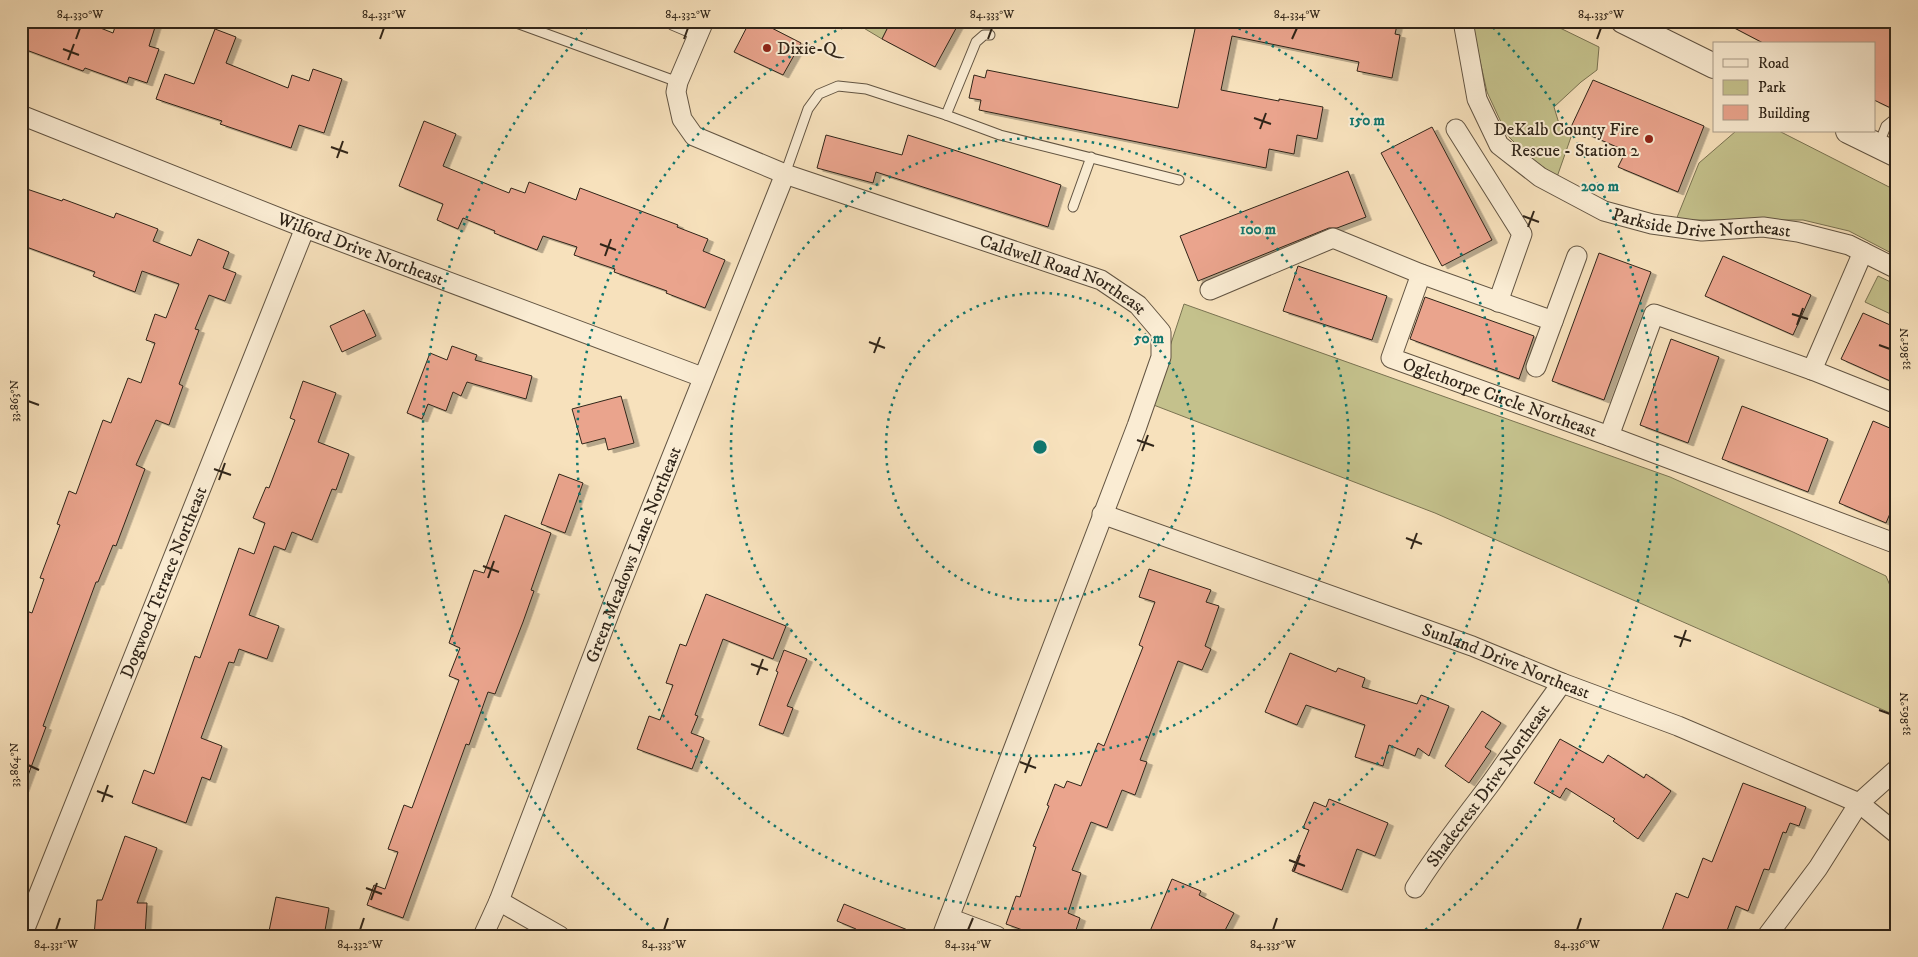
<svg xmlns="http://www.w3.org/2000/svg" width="1918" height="957" viewBox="0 0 1918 957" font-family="'IM FELL DW Pica',serif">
	<defs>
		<filter id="shadow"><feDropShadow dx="5.5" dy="3" stdDeviation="0" flood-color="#0004"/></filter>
	</defs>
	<rect width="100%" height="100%" fill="#f7e1bc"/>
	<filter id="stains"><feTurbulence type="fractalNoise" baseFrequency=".004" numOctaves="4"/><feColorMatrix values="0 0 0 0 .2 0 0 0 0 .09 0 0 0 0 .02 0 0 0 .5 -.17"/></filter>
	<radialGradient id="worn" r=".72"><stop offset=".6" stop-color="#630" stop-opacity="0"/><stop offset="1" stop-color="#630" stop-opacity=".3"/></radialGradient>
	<g fill="#c4c18c" stroke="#7a7352">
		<path d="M 852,21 L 891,21 L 882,39 Z"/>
		<path d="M 1471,21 L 1541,21 L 1560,28 L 1599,47 L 1597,70 L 1581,82 L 1554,107 L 1560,127 L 1571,137 L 1557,177 L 1528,156 L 1507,135 L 1487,92 Z"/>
		<path d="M 1736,131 L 1779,131 L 1897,191 L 1897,256 L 1849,231 L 1803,220 L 1676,220 L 1699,163 Z"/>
		<path d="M 1878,276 L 1897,285 L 1897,317 L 1865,302 Z"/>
		<path d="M 1184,304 L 1670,477 L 1793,532 L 1886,576 L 1897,602 L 1897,716 L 1435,513 L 1151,404 Z"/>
	</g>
	<g fill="#eaa48d" stroke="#302519" filter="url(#shadow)">
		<path d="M 21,21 L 83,21 L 113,33 L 117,21 L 157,21 L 149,46 L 159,49 L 147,83 L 129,77 L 127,83 L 85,68 L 83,71 L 21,48 Z"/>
		<path d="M 750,21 L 758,21 L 801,43 L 783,75 L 734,52 Z"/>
		<path d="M 891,21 L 960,21 L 935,67 L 882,39 Z"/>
		<path d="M 1196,21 L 1398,21 L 1395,34 L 1400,35 L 1392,78 L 1357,71 L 1359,62 L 1232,36 L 1221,90 L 1279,101 L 1279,99 L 1323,107 L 1317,139 L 1297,135 L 1294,154 L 1269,149 L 1266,168 L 979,110 L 981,100 L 969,98 L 974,75 L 985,78 L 987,70 L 1178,108 L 1195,29 Z"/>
		<path d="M 1721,21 L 1897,21 L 1897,111 L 1874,100 L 1874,44 L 1765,44 Z"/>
		<path d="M 215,29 L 236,37 L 226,63 L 288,88 L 292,75 L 309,81 L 313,69 L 342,79 L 324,133 L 299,125 L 291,148 L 220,124 L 222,121 L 156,99 L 165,74 L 194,84 Z"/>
		<path d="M 1593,80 L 1704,126 L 1678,192 L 1618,167 L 1626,151 L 1571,127 Z"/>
		<path d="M 424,121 L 456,134 L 443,166 L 509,193 L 511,188 L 525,193 L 529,182 L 576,200 L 580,188 L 678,225 L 677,227 L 708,239 L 703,251 L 725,260 L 705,308 L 666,293 L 667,291 L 614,272 L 615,269 L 574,255 L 577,247 L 543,236 L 537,250 L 494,233 L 495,231 L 463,218 L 458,229 L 437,220 L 443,204 L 399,186 Z"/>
		<path d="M 1432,127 L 1492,240 L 1442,266 L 1381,153 Z"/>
		<path d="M 826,135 L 902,155 L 908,135 L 1061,185 L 1048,227 L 876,172 L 873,183 L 817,168 Z"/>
		<path d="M 1348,171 L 1366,217 L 1337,228 L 1329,228 L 1198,281 L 1180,236 Z"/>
		<path d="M 21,187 L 62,201 L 63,199 L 114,218 L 116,213 L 158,229 L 153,241 L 191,256 L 198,239 L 229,252 L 223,268 L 236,273 L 225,301 L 209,295 L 195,329 L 199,330 L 179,384 L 183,386 L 169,425 L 156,420 L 136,465 L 145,469 L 116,546 L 113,545 L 98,582 L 96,582 L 43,726 L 46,727 L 23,789 L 21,789 L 21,655 L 27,640 L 21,638 L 21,609 L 32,613 L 44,579 L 40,578 L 60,525 L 57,524 L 69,491 L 76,494 L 103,420 L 111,423 L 128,378 L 141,383 L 155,343 L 146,340 L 155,314 L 166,318 L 179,284 L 142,271 L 135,292 L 93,276 L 95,272 L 21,245 Z"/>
		<path d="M 1599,253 L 1651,272 L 1604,400 L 1552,381 Z"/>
		<path d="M 1723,256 L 1811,295 L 1793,335 L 1705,296 Z"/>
		<path d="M 1298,266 L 1387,296 L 1372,340 L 1283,311 Z"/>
		<path d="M 1425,297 L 1534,336 L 1519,379 L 1410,339 Z"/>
		<path d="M 364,310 L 376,336 L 342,352 L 330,326 Z"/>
		<path d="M 1863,313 L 1897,328 L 1897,384 L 1841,359 Z"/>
		<path d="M 1671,339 L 1719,357 L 1688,443 L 1640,425 Z"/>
		<path d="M 452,346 L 477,355 L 475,360 L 532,376 L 526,399 L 467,382 L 461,396 L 453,392 L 446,411 L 428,404 L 422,419 L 407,413 L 430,353 L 447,360 Z"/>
		<path d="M 303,381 L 336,393 L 318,442 L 349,454 L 336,490 L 332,489 L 312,540 L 292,532 L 285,550 L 274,546 L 249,615 L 279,626 L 267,659 L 239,649 L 234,663 L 229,662 L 201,738 L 222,746 L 210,780 L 202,777 L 186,823 L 132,803 L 144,770 L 154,774 L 195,656 L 200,658 L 239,548 L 254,554 L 265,523 L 253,518 L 266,487 L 269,488 L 295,420 L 290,418 Z"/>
		<path d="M 621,396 L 634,443 L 608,450 L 605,438 L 582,444 L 572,409 Z"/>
		<path d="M 1742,406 L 1828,439 L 1808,492 L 1722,459 Z"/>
		<path d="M 1873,421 L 1897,431 L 1897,497 L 1886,523 L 1839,503 Z"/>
		<path d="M 559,474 L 583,483 L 565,533 L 541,524 Z"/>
		<path d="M 505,515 L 551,533 L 531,590 L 534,591 L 523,622 L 495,694 L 488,692 L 469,745 L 466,744 L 403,918 L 367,905 L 374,885 L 385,889 L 398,852 L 388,849 L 404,805 L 412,808 L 459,680 L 449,676 L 460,648 L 449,643 L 474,570 L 484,573 Z"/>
		<path d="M 1149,569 L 1211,590 L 1206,602 L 1219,606 L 1205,646 L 1211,649 L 1202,670 L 1178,661 L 1140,760 L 1147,762 L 1135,795 L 1122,790 L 1107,828 L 1091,822 L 1072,870 L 1081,873 L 1068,913 L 1080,918 L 1074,936 L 1039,936 L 1006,924 L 1016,896 L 1020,897 L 1036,847 L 1033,846 L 1049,806 L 1047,805 L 1055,784 L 1064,788 L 1067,781 L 1081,786 L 1098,743 L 1104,746 L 1143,647 L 1139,645 L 1155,602 L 1139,597 Z"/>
		<path d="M 706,594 L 786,626 L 773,659 L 723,639 L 695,715 L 698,716 L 691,733 L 704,738 L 692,769 L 637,749 L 649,716 L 660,720 L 673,685 L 666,683 L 680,644 L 686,646 Z"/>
		<path d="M 784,650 L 807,659 L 787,706 L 793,708 L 783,734 L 759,725 L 778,672 L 776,671 Z"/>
		<path d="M 1290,653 L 1336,672 L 1338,668 L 1365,678 L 1362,687 L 1417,704 L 1421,695 L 1449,706 L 1429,756 L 1418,748 L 1415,756 L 1389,745 L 1383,766 L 1355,757 L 1365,725 L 1306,705 L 1297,725 L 1265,712 Z"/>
		<path d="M 1482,711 L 1501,723 L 1485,747 L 1491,751 L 1469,783 L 1445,766 Z"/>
		<path d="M 1560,739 L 1603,763 L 1608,755 L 1644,778 L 1646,774 L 1671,791 L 1638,839 L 1613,821 L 1615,819 L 1566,788 L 1560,798 L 1534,783 Z"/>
		<path d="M 1743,783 L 1806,807 L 1799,826 L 1790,823 L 1786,833 L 1783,832 L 1769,870 L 1764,869 L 1748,911 L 1736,906 L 1725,936 L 1660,936 L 1676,893 L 1688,898 L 1703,858 L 1712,862 Z"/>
		<path d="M 1329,799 L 1388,823 L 1375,856 L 1357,849 L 1342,890 L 1292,871 L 1309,830 L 1303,828 L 1314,802 L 1326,807 Z"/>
		<path d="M 125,836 L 157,848 L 137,903 L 147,903 L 145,936 L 94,936 L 97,900 L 102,900 Z"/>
		<path d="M 1172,879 L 1201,891 L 1199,895 L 1234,913 L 1222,936 L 1148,936 Z"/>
		<path d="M 276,897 L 329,908 L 324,936 L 268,936 Z"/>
		<path d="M 844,904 L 920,935 L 920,936 L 853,936 L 856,929 L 837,921 Z"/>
	</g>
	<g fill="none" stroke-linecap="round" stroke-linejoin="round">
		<g stroke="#625442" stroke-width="11">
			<g id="service">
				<path d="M 511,21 L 678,82"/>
				<path d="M 672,25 L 698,36"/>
				<path d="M 990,35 L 984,35 L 976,42 L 946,115 L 1000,135 L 1179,180"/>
				<path d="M 1878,146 L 1886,126 L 1897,117"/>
				<path d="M 785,174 L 808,109 L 819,94 L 838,86 L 866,89 L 946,115"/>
				<path d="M 1073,207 L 1091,157"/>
			</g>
		</g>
		<g stroke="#625442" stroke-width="21">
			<g id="minor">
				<path id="s1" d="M 704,21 L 678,82 L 676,92 L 682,119 L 694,136 L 785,174 L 1101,280 L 1138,305 L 1161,332 L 1161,357 L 1137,426 L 942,936"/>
				<path id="s2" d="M 1463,21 L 1477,99 L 1499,145 L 1540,177 L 1604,211 L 1652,224 L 1702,231 L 1763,227 L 1798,232 L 1849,245 L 1897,269"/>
				<path id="s3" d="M 21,115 L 305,228 L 702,377"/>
				<path d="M 1456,129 L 1522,234 L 1498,302"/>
				<path id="s4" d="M 1421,274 L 1391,358 L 1609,436 L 1897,544"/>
				<path d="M 1210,290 L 1333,238 L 1421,274 L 1553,321 L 1536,367"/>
				<path d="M 1553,321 L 1577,256"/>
				<path d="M 1812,370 L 1863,252"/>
				<path d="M 1609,436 L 1654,314 L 1812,370 L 1897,404"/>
				<path id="s5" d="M 1102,514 L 1472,646 L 1562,683 L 1678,726 L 1859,803 L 1897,834"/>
				<path id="s6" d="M 1415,888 C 1438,851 1465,818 1491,783 C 1515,749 1538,716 1562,683"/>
				<path d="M 499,901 L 560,936"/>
				<path d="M 949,918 L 997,936"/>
				<path id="s7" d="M 22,936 L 305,228"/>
				<path id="s8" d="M 483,936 L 499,901 L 612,606 L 785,174"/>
				<path d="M 1767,936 L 1818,868 L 1859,803 L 1897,769"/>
			</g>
		</g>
		<g stroke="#625442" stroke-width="26">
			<g id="tertiary">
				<path d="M 1623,21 L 1714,66"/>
				<path d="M 1848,131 L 1897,155"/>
			</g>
		</g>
		<use href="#service" stroke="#faecd3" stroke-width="9"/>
		<use href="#minor" stroke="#faecd3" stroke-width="19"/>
		<use href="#tertiary" stroke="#faecd3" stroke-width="24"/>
	</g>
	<path fill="none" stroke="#302519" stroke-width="2" d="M 76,39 L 80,28M 380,39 L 384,28M 684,39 L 688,28M 988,39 L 992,28M 1292,39 L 1297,28M 1597,39 L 1601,28M 63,49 L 79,55M 68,60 L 74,44M 1254,118 L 1271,124M 1260,129 L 1266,113M 331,147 L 348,153M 337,158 L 343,141M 1523,216 L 1539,222M 1528,227 L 1534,211M 600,244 L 616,250M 605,256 L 611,239M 1792,314 L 1808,319M 1797,325 L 1803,308M 869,342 L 885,348M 1879,345 L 1890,349M 874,353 L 880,337M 28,401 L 39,405M 1137,440 L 1154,446M 1142,451 L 1148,435M 214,469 L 231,475M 219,480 L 225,463M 1406,538 L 1422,544M 1411,549 L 1417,533M 483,566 L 499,572M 488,578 L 494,561M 1674,636 L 1691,641M 1680,647 L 1686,630M 751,664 L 768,670M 757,675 L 763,659M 1879,710 L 1890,714M 1020,762 L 1036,768M 28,765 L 39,770M 1025,773 L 1031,757M 97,791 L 113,797M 102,802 L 108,785M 1289,860 L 1305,866M 1294,871 L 1300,855M 366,888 L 382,894M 371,900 L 377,883M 56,930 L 60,918M 360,930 L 364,918M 664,930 L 668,918M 968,930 L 973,918M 1273,930 L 1277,918M 1577,930 L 1581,918"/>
	<g fill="none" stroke="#0f766e" stroke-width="2.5" stroke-dasharray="2.5 5">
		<circle cx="1040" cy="447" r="154"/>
		<circle cx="1040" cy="447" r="309"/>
		<path d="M1225 22A463 463 0 1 1 855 22"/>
		<path d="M660 934A618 618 0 0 1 592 22M1488 22A618 618 0 0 1 1420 934"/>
	</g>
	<g fill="#8f2418" stroke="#faecd3" stroke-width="2">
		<circle cx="767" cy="48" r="5"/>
		<circle cx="1649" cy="139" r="5"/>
	</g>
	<g text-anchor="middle" stroke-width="4" stroke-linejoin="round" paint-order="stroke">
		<g font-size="18" fill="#302519" stroke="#faecd3" text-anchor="start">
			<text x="777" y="54">Dixie-Q</text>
			<text x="1639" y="135" text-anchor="end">DeKalb County Fire<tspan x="1639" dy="21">Rescue - Station 2</tspan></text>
		</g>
		<g font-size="18" fill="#302519" stroke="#faecd3">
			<text dy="6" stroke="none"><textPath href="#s2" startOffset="354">Parkside Drive Northeast</textPath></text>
			<text dy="6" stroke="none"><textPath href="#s3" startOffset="365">Wilford Drive Northeast</textPath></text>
			<text dy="6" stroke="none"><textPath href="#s1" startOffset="520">Caldwell Road Northeast</textPath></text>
			<text dy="6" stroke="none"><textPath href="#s4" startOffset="205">Oglethorpe Circle Northeast</textPath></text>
			<text dy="6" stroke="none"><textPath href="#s8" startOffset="410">Green Meadows Lane Northeast</textPath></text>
			<text dy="6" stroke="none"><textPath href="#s7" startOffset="381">Dogwood Terrace Northeast</textPath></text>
			<text dy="6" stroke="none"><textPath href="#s5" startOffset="430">Sunland Drive Northeast</textPath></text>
			<text dy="6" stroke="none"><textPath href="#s6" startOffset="126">Shadecrest Drive Northeast</textPath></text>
		</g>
	</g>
	<circle cx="1040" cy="447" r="8" fill="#0f766e" stroke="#faecd3" stroke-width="2.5"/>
	<g font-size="15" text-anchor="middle" font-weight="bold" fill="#0f766e" stroke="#faecd3" stroke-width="4" stroke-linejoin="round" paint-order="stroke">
		<text x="1367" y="125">150 m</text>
		<text x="1600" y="191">200 m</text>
		<text x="1258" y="234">100 m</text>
		<text x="1149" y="343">50 m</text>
	</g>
	<rect width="1918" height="957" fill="none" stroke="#f7e1bc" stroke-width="55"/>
	<rect x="1713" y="42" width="162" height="90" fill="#faecd3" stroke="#a99c89"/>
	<rect x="1723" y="59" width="25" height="8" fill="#faecd3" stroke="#a99c89"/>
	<text x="1758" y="68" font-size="15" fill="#302519">Road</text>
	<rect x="1723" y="80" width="25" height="15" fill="#c4c18c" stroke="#a99c89"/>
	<text x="1758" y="92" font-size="15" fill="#302519">Park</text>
	<rect x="1723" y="105" width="25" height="15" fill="#eaa48d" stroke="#a99c89"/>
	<text x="1758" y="118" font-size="15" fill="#302519">Building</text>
	<rect x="28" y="28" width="1862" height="902" fill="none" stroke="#302519" stroke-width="2"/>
	<g font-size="12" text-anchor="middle" fill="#302519">
		<text x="80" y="18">84.330°W</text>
		<text x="384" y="18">84.331°W</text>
		<text x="688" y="18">84.332°W</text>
		<text x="992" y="18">84.333°W</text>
		<text x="1297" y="18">84.334°W</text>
		<text x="1601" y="18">84.335°W</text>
		<text transform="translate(1904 349) rotate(-90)" y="4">33.861°N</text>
		<text transform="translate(14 401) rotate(-90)" y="4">33.863°N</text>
		<text transform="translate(1904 714) rotate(-90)" y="4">33.862°N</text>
		<text transform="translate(14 765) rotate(-90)" y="4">33.864°N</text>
		<text x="56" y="948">84.331°W</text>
		<text x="360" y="948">84.332°W</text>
		<text x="664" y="948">84.333°W</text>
		<text x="968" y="948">84.334°W</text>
		<text x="1273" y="948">84.335°W</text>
		<text x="1577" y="948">84.336°W</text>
	</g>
	<rect width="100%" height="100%" filter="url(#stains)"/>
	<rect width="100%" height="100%" fill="url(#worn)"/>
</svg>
